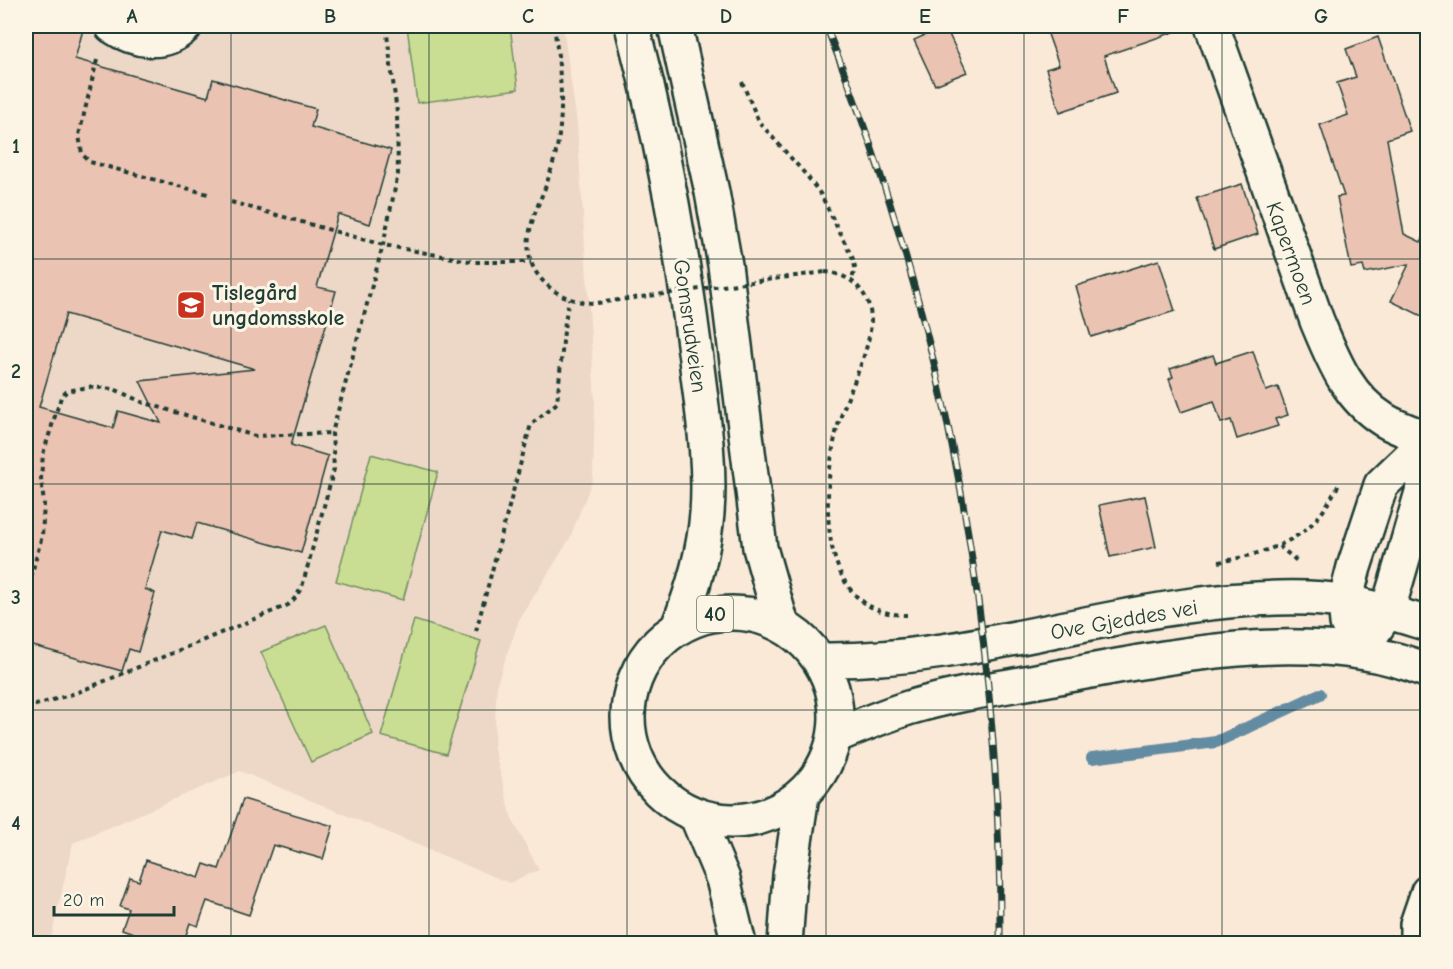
<svg xmlns="http://www.w3.org/2000/svg" width="1453" height="969" viewBox="0 0 1453 969" font-family="'Comic Neue',sans-serif">
	<rect width="100%" height="100%" fill="#fbe9d8"/>
	<filter id="ink" filterUnits="userSpaceOnUse"><feTurbulence type="fractalNoise" baseFrequency=".0167" numOctaves="2"/><feDisplacementMap in="SourceGraphic" scale="12" xChannelSelector="R" yChannelSelector="G"/><feConvolveMatrix kernelMatrix="1 2 1 2 8 2 1 2 1" color-interpolation-filters="sRGB"/></filter>
	<g filter="url(#ink)">
		<path fill="#edd8c7" d="M 26,26 L 563,26 L 577,123 L 595,399 L 593,479 L 569,540 L 519,620 L 497,683 L 494,748 L 512,819 L 539,870 L 509,883 L 240,771 L 73,843 L 50,943 L 26,943 Z"/>
		<g fill="#cade93" stroke="#748e64" stroke-width="1.5">
			<path d="M 407,26 L 510,26 L 518,89 L 417,103 Z"/>
			<path d="M 371,454 L 438,472 L 403,600 L 336,581 Z"/>
			<path d="M 414,620 L 481,641 L 446,754 L 381,736 Z"/>
			<path d="M 326,625 L 373,734 L 311,762 L 261,652 Z"/>
		</g>
		<g fill="none" stroke-linecap="round" stroke-linejoin="round">
			<g stroke="#638ca2" stroke-width="12">
				<path d="M 1423,26 L 1428,38"/>
				<path d="M 1092,758 L 1216,742 L 1320,694"/>
			</g>
		</g>
		<g fill="#ebc3b2" stroke="#1f3d34" stroke-width="1.5" fill-rule="evenodd">
			<path d="M 26,26 L 84,26 L 75,59 L 208,97 L 213,79 L 316,109 L 311,127 L 391,150 L 370,224 L 338,214 L 317,287 L 336,291 L 291,445 L 328,456 L 301,553 L 197,523 L 192,539 L 162,530 L 145,589 L 155,593 L 138,652 L 129,649 L 122,671 L 26,644 ZM 66,314 L 255,369 L 140,381 L 161,423 L 118,411 L 113,428 L 39,407 Z"/>
			<path d="M 945,26 L 967,72 L 935,85 L 914,40 Z"/>
			<path d="M 1045,26 L 1176,26 L 1177,31 L 1104,56 L 1116,93 L 1060,112 L 1046,69 L 1059,65 Z"/>
			<path d="M 1378,37 L 1410,131 L 1387,139 L 1404,234 L 1421,242 L 1428,228 L 1428,319 L 1391,301 L 1409,264 L 1365,273 L 1363,266 L 1351,268 L 1337,197 L 1344,196 L 1320,125 L 1348,115 L 1337,83 L 1356,77 L 1346,49 Z"/>
			<path d="M 1242,184 L 1258,234 L 1214,249 L 1197,198 Z"/>
			<path d="M 1159,260 L 1175,311 L 1091,337 L 1076,286 Z"/>
			<path d="M 1253,351 L 1266,391 L 1278,387 L 1288,415 L 1275,419 L 1278,426 L 1237,439 L 1231,420 L 1221,423 L 1214,401 L 1181,412 L 1169,379 L 1173,377 L 1170,369 L 1213,355 L 1216,363 Z"/>
			<path d="M 1145,496 L 1156,547 L 1110,557 L 1099,505 Z"/>
			<path d="M 243,799 L 333,826 L 323,859 L 273,845 L 249,915 L 207,901 L 198,926 L 190,923 L 183,944 L 164,944 L 122,929 L 129,909 L 120,906 L 130,878 L 139,881 L 146,860 L 199,878 L 204,864 L 219,869 Z"/>
		</g>
		<g fill="none" stroke-linecap="round" stroke-linejoin="round">
			<g stroke="#1f3d34" stroke-width="38">
				<g id="minor">
					<path d="M 112,26 C 134,41 164,47 185,26"/>
					<path d="M 1212,26 L 1317,321 C 1333,359 1347,397 1384,420 C 1397,428 1413,433 1428,439"/>
					<path d="M 1347,623 L 1345,602 L 1354,567 L 1381,485 L 1428,440"/>
					<path d="M 1374,631 L 1387,612 L 1397,579 L 1422,492 L 1428,447"/>
					<path d="M 820,660 C 986,663 1144,593 1308,598 C 1349,599 1388,612 1428,624"/>
					<path d="M 835,736 C 859,726 883,716 908,708 C 958,693 1012,686 1064,676 C 1176,655 1318,625 1428,671"/>
					<path d="M 1417,944 L 1417,924 L 1428,892"/>
				</g>
			</g>
			<g stroke="#1f3d34" stroke-width="38">
				<g id="major">
					<path d="M 632,26 C 661,135 682,247 696,359 C 702,410 711,461 707,513 C 704,553 693,590 678,627"/>
					<path d="M 675,26 L 712,192 L 725,265 L 760,548 L 782,625"/>
					<circle cx="732" cy="717" r="104"/>
					<path d="M 697,817 L 723,879 L 739,944"/>
					<path d="M 785,944 L 790,875 L 802,795"/>
				</g>
			</g>
			<g stroke="#1f3d34" stroke-width="4" stroke-dasharray="4.5 4.5" stroke-linecap="butt">
				<path d="M 554,26 C 559,61 564,99 559,135 C 557,153 551,171 545,188 C 531,222 515,256 547,285 C 561,298 579,303 597,303"/>
				<path d="M 97,60 L 79,135 L 82,154 L 90,162 L 208,194"/>
				<path d="M 742,82 L 759,122 L 807,176 L 821,195 L 853,259 L 855,267 L 852,280"/>
				<path d="M 231,202 L 383,245 L 475,262 L 531,262"/>
				<path d="M 825,272 C 852,274 870,293 871,319 C 871,354 844,398 836,433 C 822,495 816,615 907,615"/>
				<path d="M 1279,546 L 1297,561"/>
				<path d="M 1219,562 C 1255,555 1295,546 1320,515 C 1327,506 1333,494 1340,483"/>
				<path d="M 26,595 L 42,536 L 44,504 L 41,478 L 43,454 L 61,397 L 67,391 L 89,387 L 114,389 L 142,402 L 255,436 L 332,433"/>
				<path d="M 476,631 L 531,424 L 557,403 L 565,321 L 569,299"/>
				<path d="M 26,708 L 76,693 L 288,605 L 295,598 L 302,587 L 334,469 L 332,433 L 383,245 L 398,174 L 397,113 L 386,26"/>
			</g>
			<use href="#minor" stroke="#fcf5e5" stroke-width="33"/>
			<use href="#major" stroke="#fcf5e5" stroke-width="33"/>
			<g stroke="#1f3d34" stroke-width="7">
				<path id="rail" d="M 826,26 C 944,315 1002,631 1000,944"/>
			</g>
			<use href="#rail" stroke="#fcf5e5" stroke-width="4.5" stroke-dasharray="14" stroke-linecap="butt"/>
			<path stroke="#1f3d34" stroke-width="4" stroke-dasharray="4.5 4.5" stroke-linecap="butt" d="M 597,303 L 825,272"/>
		</g>
	</g>
	<path fill="none" stroke="#1f3d34" stroke-width="1.5" stroke-opacity="0.55" d="M 231,26 L 231,944M 429,26 L 429,944M 627,26 L 627,944M 826,26 L 826,944M 1024,26 L 1024,944M 1222,26 L 1222,944M 26,259 L 1428,259M 26,484 L 1428,484M 26,710 L 1428,710"/>
	<defs>
		<g id="school-square" transform="scale(1.5)"><rect x="-9" y="-9" width="18" height="18" rx="4" fill="#c8321e" stroke="#fcf5e5"/><path d="M0-5L7-2L0 1L-7-2ZM-4 1L0 2.5L4 1V4Q0 6-4 4Z" fill="#fff"/></g>
	</defs>
	<g fill-rule="evenodd">
		<use href="#school-square" x="191" y="305"/>
	</g>
	<g text-anchor="middle" stroke-width="6" stroke-linejoin="round" paint-order="stroke">
		<rect fill="#fcf5e5" stroke="#617469" stroke-width="1.5" x="697" y="596" width="36" height="36" rx="4.5"/>
		<g font-size="21" font-weight="bold" fill="#1f3d34">
			<text x="715" y="621">40</text>
		</g>
		<g font-size="22" fill="#1f3d34" stroke="#fcf5e5">
			<text transform="translate(1292 253) rotate(70)" y="8">Kapermoen</text>
			<text transform="translate(691 326) rotate(82)" y="8">Gomsrudveien</text>
			<text transform="translate(1124 619) rotate(-10)" y="8">Ove Gjeddes vei</text>
		</g>
		<g font-size="22" font-weight="bold" fill="#1f3d34" stroke="#fcf5e5" text-anchor="start">
			<text x="212" y="300">Tislegård<tspan x="212" dy="25">ungdomsskole</tspan></text>
		</g>
	</g>
	<rect width="1453" height="969" fill="none" stroke="#fcf5e5" stroke-width="66"/>
	<path d="M54 906v9h120v-9" fill="none" stroke="#1f3d34" stroke-width="3"/>
	<text x="63" y="906" font-size="18" fill="#1f3d34" stroke="#fcf5e5" stroke-width="4.5" paint-order="stroke">20 m</text>
	<rect x="33" y="33" width="1387" height="903" fill="none" stroke="#1f3d34" stroke-width="2"/>
	<g font-size="20" text-anchor="middle" font-weight="bold" fill="#1f3d34">
		<text x="132" y="23">A</text>
		<text x="330" y="23">B</text>
		<text x="528" y="23">C</text>
		<text x="726" y="23">D</text>
		<text x="925" y="23">E</text>
		<text x="1123" y="23">F</text>
		<text x="1321" y="23">G</text>
		<text x="16" y="153">1</text>
		<text x="16" y="378">2</text>
		<text x="16" y="604">3</text>
		<text x="16" y="830">4</text>
	</g>
</svg>
